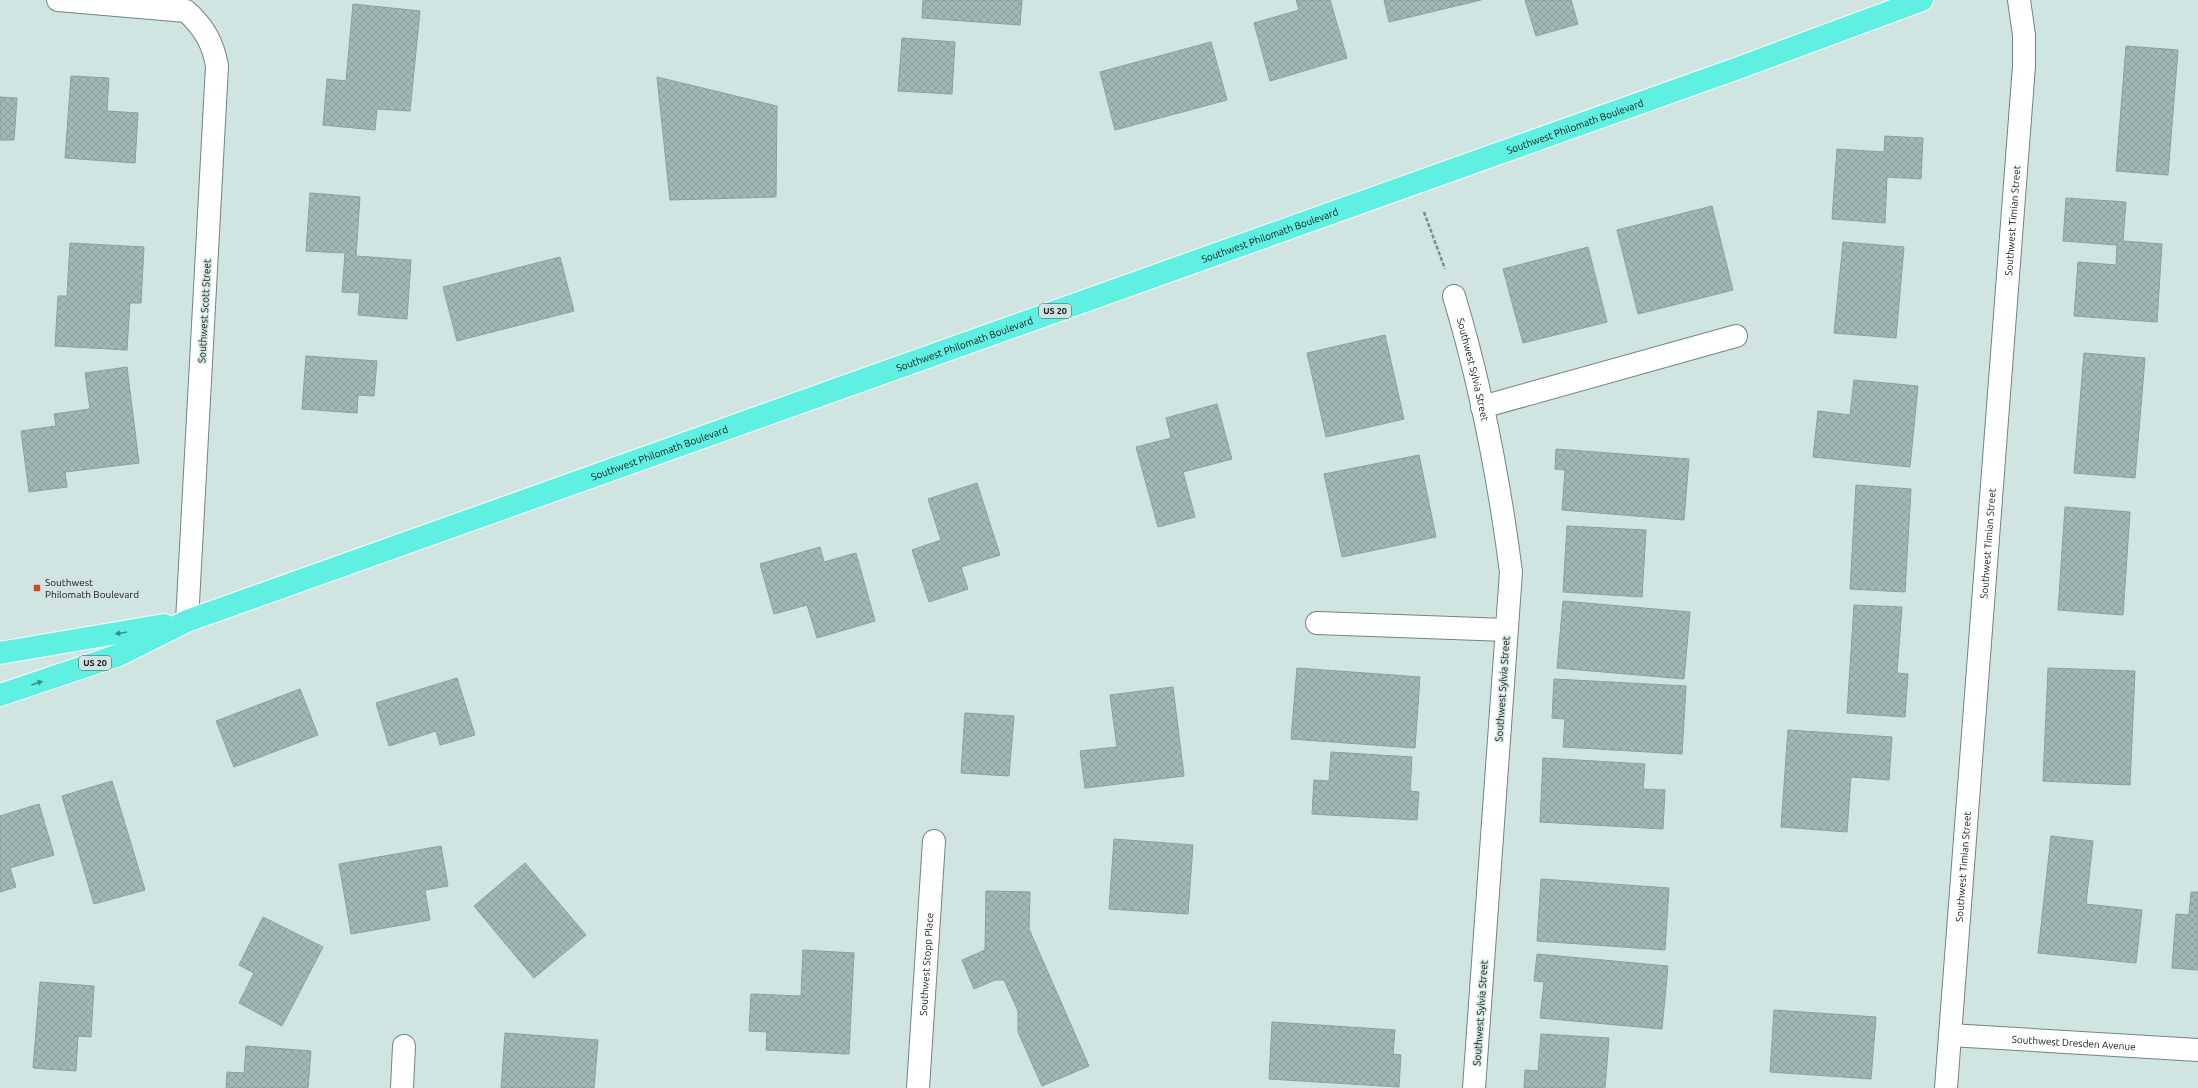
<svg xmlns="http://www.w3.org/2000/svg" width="2198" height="1088" viewBox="0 0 2198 1088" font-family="Ubuntu,sans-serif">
	<defs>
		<pattern id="building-cross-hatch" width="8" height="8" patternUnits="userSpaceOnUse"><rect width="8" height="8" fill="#a3b7b4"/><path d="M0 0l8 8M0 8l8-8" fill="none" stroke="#8b9d9a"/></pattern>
	</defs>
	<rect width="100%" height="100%" fill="#d0e4e1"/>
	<g fill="url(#building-cross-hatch)" stroke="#8c9f9c">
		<path d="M 923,0 L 1022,0 L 1020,25 L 922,18 Z"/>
		<path d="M 1296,0 L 1330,0 L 1347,58 L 1270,81 L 1254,23 L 1299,10 Z"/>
		<path d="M 1384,0 L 1481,0 L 1389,22 Z"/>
		<path d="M 1525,0 L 1571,0 L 1578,24 L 1536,36 Z"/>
		<path d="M 353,4 L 420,11 L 410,111 L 377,109 L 375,130 L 323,125 L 327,79 L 346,81 Z"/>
		<path d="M 902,38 L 955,42 L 952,94 L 898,91 Z"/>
		<path d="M 1211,42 L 1227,100 L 1115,130 L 1100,72 Z"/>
		<path d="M 2126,46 L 2178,50 L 2168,175 L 2116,171 Z"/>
		<path d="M 71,76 L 109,78 L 107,111 L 138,113 L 135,163 L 65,158 Z"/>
		<path d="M 657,77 L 777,106 L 776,197 L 670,200 Z"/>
		<path d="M 0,97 L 17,98 L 14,140 L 0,140 Z"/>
		<path d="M 1885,136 L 1923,138 L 1921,179 L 1887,177 L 1885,223 L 1832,219 L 1837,149 L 1884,152 Z"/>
		<path d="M 310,193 L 360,197 L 356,256 L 411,260 L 407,319 L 358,315 L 360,293 L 342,292 L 345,253 L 306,251 Z"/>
		<path d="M 2066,198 L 2126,202 L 2123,241 L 2162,244 L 2157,322 L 2074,316 L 2078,262 L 2116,265 L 2117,245 L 2063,241 Z"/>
		<path d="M 1712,206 L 1733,290 L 1638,314 L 1617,230 Z"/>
		<path d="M 1843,242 L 1904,247 L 1896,338 L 1834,333 Z"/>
		<path d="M 70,243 L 144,247 L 141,303 L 130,303 L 127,350 L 55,346 L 58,296 L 67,296 Z"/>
		<path d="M 1588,247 L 1607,322 L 1523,343 L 1503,269 Z"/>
		<path d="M 560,257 L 574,311 L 457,341 L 443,287 Z"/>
		<path d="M 1385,335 L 1404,419 L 1326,437 L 1307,353 Z"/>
		<path d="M 2084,353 L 2145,358 L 2135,478 L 2074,473 Z"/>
		<path d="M 306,356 L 377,361 L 374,396 L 358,395 L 357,413 L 302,409 Z"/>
		<path d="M 127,367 L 139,463 L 65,472 L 67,487 L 29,492 L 21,431 L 56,426 L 54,414 L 90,409 L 85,373 Z"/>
		<path d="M 1854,380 L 1918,386 L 1910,467 L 1813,457 L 1818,411 L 1850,415 Z"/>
		<path d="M 1217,404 L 1232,459 L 1183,472 L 1195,517 L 1158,527 L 1136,447 L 1171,438 L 1166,418 Z"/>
		<path d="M 1556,449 L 1689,459 L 1684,520 L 1562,510 L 1565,470 L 1555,469 Z"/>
		<path d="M 1419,455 L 1436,537 L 1342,557 L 1324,474 Z"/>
		<path d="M 977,483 L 1000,555 L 961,567 L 968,589 L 929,602 L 912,550 L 941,540 L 928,499 Z"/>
		<path d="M 1856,485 L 1911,489 L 1905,592 L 1850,589 Z"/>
		<path d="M 2065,507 L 2130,512 L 2123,615 L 2058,610 Z"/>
		<path d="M 1567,526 L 1646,530 L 1642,597 L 1563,592 Z"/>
		<path d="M 820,547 L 824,562 L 856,553 L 875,621 L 817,638 L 807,605 L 774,614 L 760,564 Z"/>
		<path d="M 1563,601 L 1690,612 L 1684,679 L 1557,668 Z"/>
		<path d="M 1854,605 L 1902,607 L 1897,673 L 1908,674 L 1905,717 L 1847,713 Z"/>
		<path d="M 1297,668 L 1420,677 L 1415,748 L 1291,739 Z"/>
		<path d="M 2048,668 L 2135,671 L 2130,785 L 2043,781 Z"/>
		<path d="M 457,678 L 475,735 L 440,745 L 436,731 L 389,746 L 376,703 Z"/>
		<path d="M 1554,679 L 1686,686 L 1682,754 L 1563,747 L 1565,719 L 1552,718 Z"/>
		<path d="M 1173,687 L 1184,776 L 1085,788 L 1080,751 L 1117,747 L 1110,695 Z"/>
		<path d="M 300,689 L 318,735 L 234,767 L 216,721 Z"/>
		<path d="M 965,713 L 1014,716 L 1009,776 L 961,773 Z"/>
		<path d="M 1788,730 L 1892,737 L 1889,780 L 1851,777 L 1847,832 L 1781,827 Z"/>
		<path d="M 1331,752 L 1412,757 L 1410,791 L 1419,792 L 1417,820 L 1312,814 L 1314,780 L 1329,781 Z"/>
		<path d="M 1543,758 L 1645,764 L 1643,789 L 1665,790 L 1663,829 L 1540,822 Z"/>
		<path d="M 112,781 L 145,890 L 94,904 L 62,796 Z"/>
		<path d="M 39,804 L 54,855 L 10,868 L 16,887 L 0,892 L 0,816 Z"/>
		<path d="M 2051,836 L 2093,841 L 2086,904 L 2142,910 L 2136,963 L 2038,953 Z"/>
		<path d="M 1114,839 L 1193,845 L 1188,914 L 1109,909 Z"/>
		<path d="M 441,846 L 448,886 L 425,890 L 430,920 L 351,934 L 339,864 Z"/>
		<path d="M 525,863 L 586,935 L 534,978 L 474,906 Z"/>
		<path d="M 1541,879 L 1669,888 L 1665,950 L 1537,941 Z"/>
		<path d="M 986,891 L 1030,892 L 1029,929 L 1089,1066 L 1042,1086 L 1018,1032 L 1018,1011 L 1004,980 L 995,980 L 974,989 L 962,960 L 985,950 Z"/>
		<path d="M 2191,892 L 2198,892 L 2198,970 L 2172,968 L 2176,914 L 2189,915 Z"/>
		<path d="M 263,917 L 323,947 L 282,1026 L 239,1003 L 254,973 L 239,965 Z"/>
		<path d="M 803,950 L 854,953 L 849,1054 L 766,1050 L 767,1032 L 749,1031 L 751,994 L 801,996 Z"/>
		<path d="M 1537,954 L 1668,966 L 1662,1029 L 1540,1018 L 1544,982 L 1534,981 Z"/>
		<path d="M 40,982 L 94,986 L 91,1037 L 78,1036 L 76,1071 L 33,1068 Z"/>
		<path d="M 1774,1010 L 1876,1017 L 1871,1079 L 1770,1072 Z"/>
		<path d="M 1272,1022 L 1395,1030 L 1393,1054 L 1401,1055 L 1399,1087 L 1269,1079 Z"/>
		<path d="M 505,1033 L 598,1040 L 594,1088 L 501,1088 Z"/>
		<path d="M 1541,1034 L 1609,1038 L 1605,1088 L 1524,1088 L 1525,1070 L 1538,1071 Z"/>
		<path d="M 246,1046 L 311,1051 L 308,1088 L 226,1088 L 227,1072 L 244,1073 Z"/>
	</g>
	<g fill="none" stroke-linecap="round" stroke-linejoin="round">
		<g stroke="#728482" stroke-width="24">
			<g id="minor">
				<path d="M 58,0 L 186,11 C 204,27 213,43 217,66 L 187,621"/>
				<path id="s1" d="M 1454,296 C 1481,386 1499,479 1511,572 L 1474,1088"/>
				<path d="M 1482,407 L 1736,336"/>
				<path d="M 1317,623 L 1506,630"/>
				<path id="s2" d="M 1950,1035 L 2198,1050"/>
				<path d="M 402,1088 L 404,1046"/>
				<path id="s3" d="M 918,1088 L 934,841"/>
				<path id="s4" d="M 1946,1088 L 2024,66 L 2024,35 L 2019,0"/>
			</g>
		</g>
		<g stroke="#fff" stroke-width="24">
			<g id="highway">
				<path d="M 0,653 L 164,625"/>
				<path id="s5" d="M 0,695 L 119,655 L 187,621 L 1741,67 L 1922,0"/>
			</g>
		</g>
		<path stroke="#7e8d8b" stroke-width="2.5" stroke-dasharray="4 2" stroke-linecap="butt" d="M 1424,212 L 1445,269"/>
		<use href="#minor" stroke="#fff" stroke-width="22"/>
		<use href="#highway" stroke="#5ff0e2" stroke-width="22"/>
	</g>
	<defs><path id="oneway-solid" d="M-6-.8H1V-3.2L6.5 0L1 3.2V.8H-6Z"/></defs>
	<g fill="#3b8e86">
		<use href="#oneway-solid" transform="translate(121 633) rotate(170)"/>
		<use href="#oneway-solid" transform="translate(37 683) rotate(-19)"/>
	</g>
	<rect fill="#d24920" stroke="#d0e4e1" stroke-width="1.5" x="33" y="584" width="8" height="8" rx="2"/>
	<g text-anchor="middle" stroke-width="3" stroke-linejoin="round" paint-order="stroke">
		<g fill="#d0e4e1" stroke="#4a5453" stroke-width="1">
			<rect x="1039" y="304" width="32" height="14" rx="3"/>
			<rect x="79" y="656" width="32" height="14" rx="3"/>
		</g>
		<g font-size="9" font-weight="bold" fill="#101716">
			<text x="1055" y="314">US 20</text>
			<text x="95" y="666">US 20</text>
		</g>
		<g font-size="10" fill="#101716" stroke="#d0e4e1">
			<text dy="4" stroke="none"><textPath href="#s5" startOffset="1675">Southwest Philomath Boulevard</textPath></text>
			<text dy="4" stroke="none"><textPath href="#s4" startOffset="870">Southwest Timian Street</textPath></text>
			<text dy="4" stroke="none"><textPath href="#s5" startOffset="1351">Southwest Philomath Boulevard</textPath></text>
			<text transform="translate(204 311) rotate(-87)" y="4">Southwest Scott Street</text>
			<text dy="4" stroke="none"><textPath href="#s5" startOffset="1027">Southwest Philomath Boulevard</textPath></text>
			<text dy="4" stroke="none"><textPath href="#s1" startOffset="76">Southwest Sylvia Street</textPath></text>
			<text dy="4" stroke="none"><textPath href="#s5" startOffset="703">Southwest Philomath Boulevard</textPath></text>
			<text dy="4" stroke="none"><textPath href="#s4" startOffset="546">Southwest Timian Street</textPath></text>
			<text transform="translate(1502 689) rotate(-86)" y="4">Southwest Sylvia Street</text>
			<text dy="4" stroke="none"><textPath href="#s4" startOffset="222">Southwest Timian Street</textPath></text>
			<text dy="4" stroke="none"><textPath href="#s3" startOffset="124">Southwest Stopp Place</textPath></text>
			<text transform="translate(1480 1013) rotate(-86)" y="4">Southwest Sylvia Street</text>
			<text dy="4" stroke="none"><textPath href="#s2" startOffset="124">Southwest Dresden Avenue</textPath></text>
		</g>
		<g font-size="10" fill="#101716" stroke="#d0e4e1" text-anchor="start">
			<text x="45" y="586">Southwest<tspan x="45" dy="12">Philomath Boulevard</tspan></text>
		</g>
	</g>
</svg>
